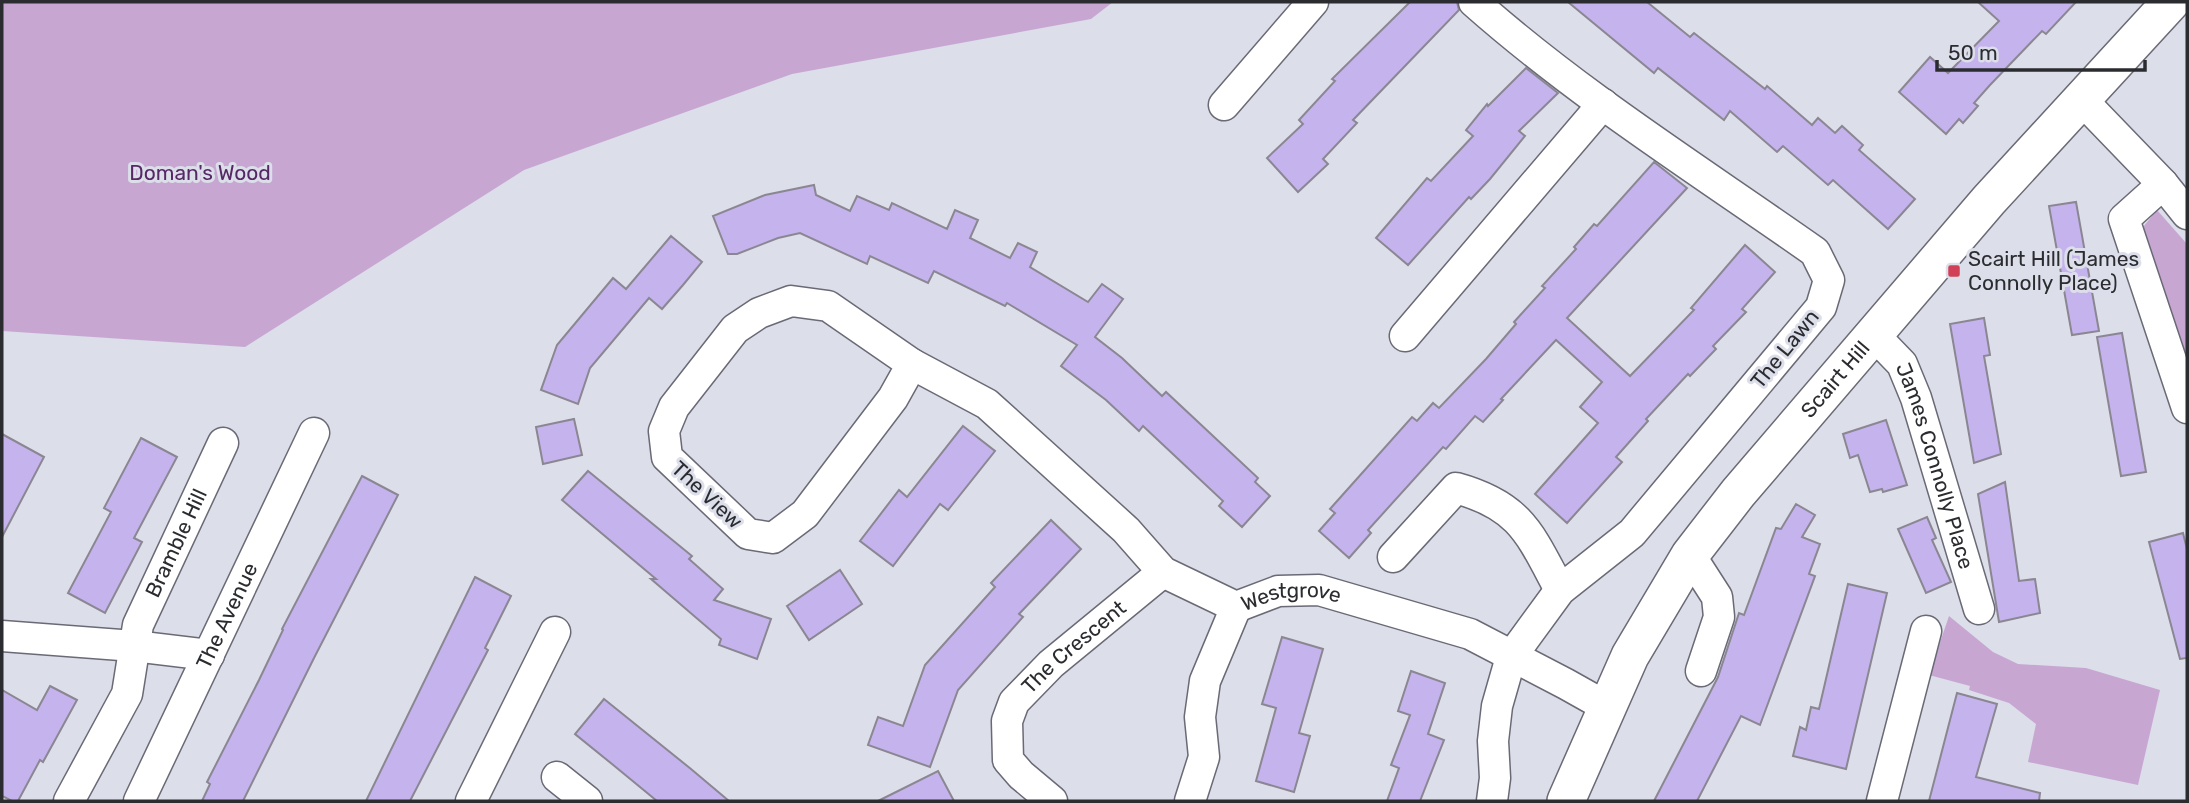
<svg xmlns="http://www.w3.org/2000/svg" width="2189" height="803" viewBox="0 0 2189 803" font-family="Rubik,sans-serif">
	<rect width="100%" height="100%" fill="#dcdeea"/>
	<g fill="#c7a7d2">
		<path d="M 2,2 L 1113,2 L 1091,19 L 792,74 L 524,170 L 245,347 L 2,331 Z"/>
		<path d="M 2157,210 L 2187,244 L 2187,373 L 2139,232 Z"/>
		<path d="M 1949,616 L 1993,652 L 2018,664 L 2086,668 L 2160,690 L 2138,785 L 2028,762 L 2036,724 L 2009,703 L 1969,690 L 1970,686 L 1929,675 Z"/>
	</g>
	<g fill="#c5b3ee" stroke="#8a8792" stroke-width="2">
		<path d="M 1410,2 L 1457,2 L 1459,10 L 1353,120 L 1357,123 L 1323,159 L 1328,164 L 1298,192 L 1267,158 L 1303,124 L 1299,120 L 1335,81 L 1332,79 Z"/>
		<path d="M 1568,2 L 1647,2 L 1690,37 L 1694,33 L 1765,89 L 1767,86 L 1812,125 L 1818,118 L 1835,133 L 1842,126 L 1863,145 L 1859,150 L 1915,199 L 1888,229 L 1833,180 L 1828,185 L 1783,146 L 1777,152 L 1730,111 L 1724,120 L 1658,68 L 1654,73 Z"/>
		<path d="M 1978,2 L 2076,2 L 2046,34 L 2042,31 L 1990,85 L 1974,103 L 1978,106 L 1963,123 L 1959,119 L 1946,134 L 1899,92 L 1930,57 L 1948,73 L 1999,21 Z"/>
		<path d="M 1526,68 L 1558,93 L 1519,131 L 1525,136 L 1490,179 L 1471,199 L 1469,197 L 1408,265 L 1376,238 L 1427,178 L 1431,181 L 1473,136 L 1466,130 L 1487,104 L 1488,106 Z"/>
		<path d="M 1654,162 L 1687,188 L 1567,318 L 1630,376 L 1694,310 L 1691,308 L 1745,245 L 1775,272 L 1742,309 L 1746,312 L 1713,346 L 1716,349 L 1690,376 L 1688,374 L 1646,419 L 1648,421 L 1616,457 L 1622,462 L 1567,523 L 1535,494 L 1598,423 L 1580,407 L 1602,382 L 1556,340 L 1501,399 L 1503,400 L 1483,422 L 1475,416 L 1446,449 L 1443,447 L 1368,530 L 1371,533 L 1349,558 L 1319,531 L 1335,513 L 1330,509 L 1412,417 L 1417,421 L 1433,403 L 1439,408 L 1486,359 L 1516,324 L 1514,322 L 1545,288 L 1542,286 L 1576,249 L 1574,247 L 1594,224 L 1597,226 Z"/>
		<path d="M 814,185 L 816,195 L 850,211 L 857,196 L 889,210 L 892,203 L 947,229 L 955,210 L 978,220 L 970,238 L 1010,258 L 1018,243 L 1037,252 L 1030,267 L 1088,302 L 1102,284 L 1123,299 L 1095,337 L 1122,358 L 1162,396 L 1166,392 L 1258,478 L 1255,482 L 1270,496 L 1242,527 L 1219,506 L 1223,501 L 1143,426 L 1139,431 L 1106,400 L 1061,366 L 1077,345 L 1007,303 L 1005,306 L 934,271 L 928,283 L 870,256 L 867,264 L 800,233 L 778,238 L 737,254 L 728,254 L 713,216 L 765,195 Z"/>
		<path d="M 2076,202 L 2099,331 L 2072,335 L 2049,206 Z"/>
		<path d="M 671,236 L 702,262 L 683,285 L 662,309 L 649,298 L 590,368 L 578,404 L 541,390 L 557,345 L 613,278 L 626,289 Z"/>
		<path d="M 1984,318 L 1990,355 L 1984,356 L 2001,454 L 1974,463 L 1950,324 Z"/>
		<path d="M 2122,333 L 2146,472 L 2121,476 L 2097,337 Z"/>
		<path d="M 574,419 L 582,455 L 543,464 L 536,427 Z"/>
		<path d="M 1886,420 L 1907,485 L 1883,492 L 1882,489 L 1870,492 L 1858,455 L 1850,458 L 1843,434 Z"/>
		<path d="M 963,426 L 995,451 L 948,510 L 940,504 L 893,566 L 860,541 L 899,490 L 907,497 Z"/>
		<path d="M 2,434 L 44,457 L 2,537 Z"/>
		<path d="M 141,438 L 177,457 L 134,538 L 142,542 L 105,613 L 68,593 L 111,512 L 104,508 Z"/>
		<path d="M 588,471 L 692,556 L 689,559 L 723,589 L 714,600 L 771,619 L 757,659 L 719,645 L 721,639 L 651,579 L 656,579 L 562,500 Z"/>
		<path d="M 362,476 L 398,495 L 314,658 L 243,801 L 202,801 L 210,784 L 207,782 L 259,680 L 283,630 L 282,629 Z"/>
		<path d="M 2005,482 L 2019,581 L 2035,579 L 2040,613 L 1999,622 L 1978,494 Z"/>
		<path d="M 1796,504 L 1815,515 L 1802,537 L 1820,544 L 1809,574 L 1815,576 L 1760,725 L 1741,716 L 1697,801 L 1654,801 L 1718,677 L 1739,613 L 1744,615 L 1776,528 L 1781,529 Z"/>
		<path d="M 1927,517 L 1936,538 L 1932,540 L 1951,582 L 1926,593 L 1898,529 Z"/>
		<path d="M 1051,520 L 1081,549 L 1019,614 L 1023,617 L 958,690 L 930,767 L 868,745 L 878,717 L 903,726 L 925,665 L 995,587 L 991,583 Z"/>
		<path d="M 2183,533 L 2187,549 L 2187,658 L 2180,659 L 2149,542 Z"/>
		<path d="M 840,570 L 862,604 L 809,640 L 787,606 Z"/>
		<path d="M 475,577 L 511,596 L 485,648 L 488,650 L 410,801 L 366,801 Z"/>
		<path d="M 1848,584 L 1887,593 L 1846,769 L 1793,756 L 1800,727 L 1806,730 L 1811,707 L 1819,709 Z"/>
		<path d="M 1282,637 L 1323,649 L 1299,733 L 1310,736 L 1294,792 L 1256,781 L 1276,708 L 1262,704 Z"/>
		<path d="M 1411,671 L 1445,683 L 1428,734 L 1444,740 L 1420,801 L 1387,801 L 1399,768 L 1391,765 L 1410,715 L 1398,711 Z"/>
		<path d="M 50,686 L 77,700 L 43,762 L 40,760 L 18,801 L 12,801 L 2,796 L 2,690 L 37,710 Z"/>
		<path d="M 1957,693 L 1997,704 L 1976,777 L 2040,793 L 2039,801 L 1929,801 Z"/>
		<path d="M 604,699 L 691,769 L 729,801 L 657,801 L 612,764 L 575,734 Z"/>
		<path d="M 938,771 L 954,801 L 878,801 Z"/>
	</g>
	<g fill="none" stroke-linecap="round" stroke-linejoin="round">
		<g stroke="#696a75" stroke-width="33">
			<g id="minor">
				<path d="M 1474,2 C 1579,95 1700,171 1815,252 L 1829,280 L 1821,307 L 1632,533 L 1560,590 L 1511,657 L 1497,706 L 1493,741 L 1495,778 L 1492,801"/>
				<path d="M 2080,98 L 2163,184 L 2187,214"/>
				<path d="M 1224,105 L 1313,2"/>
				<path d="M 2163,184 L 2124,219 L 2187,408"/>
				<path d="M 791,301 L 828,306 L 912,364 L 893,398 L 805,514 L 773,538 L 748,534 L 667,457 L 664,431 L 674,407 L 735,329 L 759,313 Z"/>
				<path id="s1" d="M 1873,334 L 1902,364 L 1916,398 L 1979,609"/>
				<path d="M 1405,336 L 1603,104"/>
				<path id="s2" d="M 912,364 L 987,404 L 1126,530 L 1163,572 L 1236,607 L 1278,591 L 1319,590 L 1470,634 L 1566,684 L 1607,707"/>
				<path d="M 1690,555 L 1717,597 L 1719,617 L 1701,671"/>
				<path d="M 1393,557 L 1456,488 C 1521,506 1530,534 1560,590"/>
				<path d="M 2,636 L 134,646 L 209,655"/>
				<path d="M 557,777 L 587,801"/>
				<path id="s3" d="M 69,801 L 127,694 L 138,625 L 223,443"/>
				<path id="s4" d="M 139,801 L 314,433"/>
				<path d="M 471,801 L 555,632"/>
				<path id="s5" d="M 1052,801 L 1021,775 L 1008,760 L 1007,721 L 1014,702 L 1051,664 L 1163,572"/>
				<path d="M 1190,801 L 1204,757 L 1200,717 L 1205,681 L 1236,607"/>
				<path d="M 1882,801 L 1926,631"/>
			</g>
		</g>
		<g stroke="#696a75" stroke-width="40">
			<g id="tertiary">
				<path id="s6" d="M 1566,801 L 1630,656 L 1690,555 L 1738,493 L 1989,200 L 2171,2"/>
			</g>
		</g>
		<use href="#minor" stroke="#fff" stroke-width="30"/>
		<use href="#tertiary" stroke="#fff" stroke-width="37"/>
	</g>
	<rect fill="#d14057" stroke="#dcdeea" stroke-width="2.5" x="1947" y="264" width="14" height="14" rx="3.5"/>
	<g text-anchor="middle" stroke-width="6" stroke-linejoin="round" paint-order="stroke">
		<g font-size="21" fill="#572866" stroke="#dcdeea">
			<text x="200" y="180">Doman's Wood</text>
		</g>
		<g font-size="21" fill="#2b2c30" stroke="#dcdeea" text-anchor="start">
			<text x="1968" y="266">Scairt Hill (James<tspan x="1968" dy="24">Connolly Place)</tspan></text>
		</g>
		<g font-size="21" fill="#2b2c30" stroke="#dcdeea">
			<text transform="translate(1785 349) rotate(-51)" y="7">The Lawn</text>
			<text dy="7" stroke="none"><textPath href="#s6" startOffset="504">Scairt Hill</textPath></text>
			<text dy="7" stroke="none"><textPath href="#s1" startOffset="149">James Connolly Place</textPath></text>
			<text transform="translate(707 495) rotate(43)" y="7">The View</text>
			<text dy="7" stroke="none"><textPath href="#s3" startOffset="282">Bramble Hill</textPath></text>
			<text dy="7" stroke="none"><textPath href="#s2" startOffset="467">Westgrove</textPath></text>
			<text dy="7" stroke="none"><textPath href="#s4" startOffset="205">The Avenue</textPath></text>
			<text dy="7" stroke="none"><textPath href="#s5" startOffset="201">The Crescent</textPath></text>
		</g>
	</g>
	<rect width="2189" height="803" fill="none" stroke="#2b2c30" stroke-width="7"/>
	<path d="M1937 60v10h208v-10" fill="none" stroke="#2b2c30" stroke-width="3.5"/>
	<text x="1948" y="60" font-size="21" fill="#2b2c30" stroke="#dcdeea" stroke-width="5" paint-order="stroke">50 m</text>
</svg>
